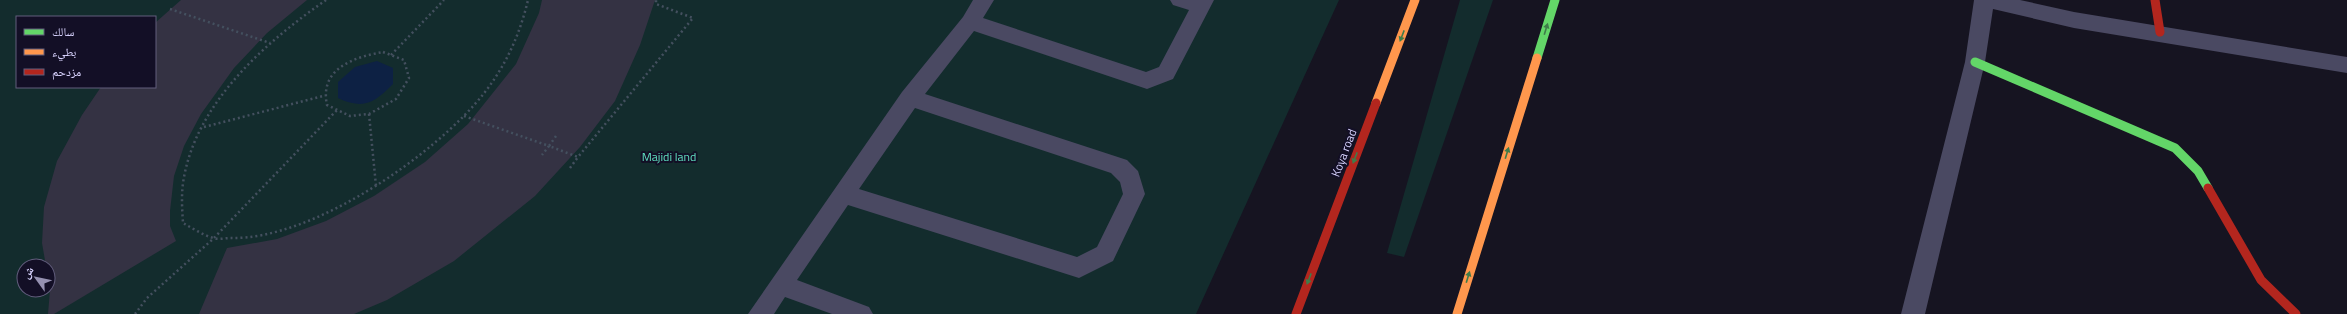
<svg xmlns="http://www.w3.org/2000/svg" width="2347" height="314" viewBox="0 0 2347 314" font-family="'Titillium Web','Noto Naskh Arabic',sans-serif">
	<rect width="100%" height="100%" fill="#161421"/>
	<g fill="#132c2d" fill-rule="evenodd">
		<path d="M 0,0 L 1339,0 L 1196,314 L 0,314 ZM 17,17 L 155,17 L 155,87 L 17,87 ZM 24,266 L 48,266 L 48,290 L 24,290 Z"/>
		<path d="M 1460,0 L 1493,0 L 1404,257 L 1387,253 Z"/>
	</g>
	<path fill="#0d2144" d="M 377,61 L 393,68 L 393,84 C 374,103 364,110 338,98 L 338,82 L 355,67 Z"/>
	<g fill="#343243">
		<path d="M 181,0 L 307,0 L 267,33 L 234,68 L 201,114 L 184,146 L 174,176 L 170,211 L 170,226 L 176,241 L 54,314 L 48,314 L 50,290 L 48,266 L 46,266 L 42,243 L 44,207 L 57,161 L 82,115 L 101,87 L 155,87 L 155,23 Z"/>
		<path d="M 542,0 L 655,0 L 640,45 L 615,101 L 580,147 L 535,196 L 454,261 L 387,300 L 354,314 L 199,314 L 227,248 L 277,239 L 326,221 L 374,196 L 425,162 L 468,124 L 516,64 L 539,13 Z"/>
	</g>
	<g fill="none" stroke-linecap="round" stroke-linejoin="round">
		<g stroke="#44505f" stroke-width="2.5" stroke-dasharray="2 3" stroke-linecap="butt">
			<path d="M 326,0 C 266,42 198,101 184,177 C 181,192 182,208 183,223 C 192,228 203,235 213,238 C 218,240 225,238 231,238 C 312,240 436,155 485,92 C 506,65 520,34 528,0"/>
			<path d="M 170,9 L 270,43"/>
			<path d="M 383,52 L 404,60 L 409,78 L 396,99 L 369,114 L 350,116 L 327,105 C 319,68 355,57 383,52 Z"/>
			<path d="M 391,55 L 444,0"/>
			<path d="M 369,114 L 376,186"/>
			<path d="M 464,116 L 549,146 L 542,155"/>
			<path d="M 204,127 L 323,96"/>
			<path d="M 556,136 L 549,146 L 578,157 L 693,18 L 656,4 L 656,0"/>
			<path d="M 570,168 L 578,157"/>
			<path d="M 135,314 L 147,298 L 213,239 L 337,110"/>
		</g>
		<path fill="#4a4962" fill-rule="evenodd" d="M 973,0 L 994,0 L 983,18 L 1146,72 L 1159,67 L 1189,10 L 1173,5 L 1170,0 L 1214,0 L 1173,79 L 1147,89 L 974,31 L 925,94 L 1127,160 L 1138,171 L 1145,194 L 1113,261 L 1079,278 L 848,205 L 797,280 L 869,307 L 873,314 L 832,314 L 785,297 L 774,314 L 748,314 L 902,92 L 963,17 ZM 915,108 L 1111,173 L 1120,182 L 1123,194 L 1097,247 L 1077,257 L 859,189 Z"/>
		<path fill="#4a4962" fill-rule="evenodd" d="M 1974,0 L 2020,0 L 2074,12 L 2347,57 L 2347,73 L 2074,28 L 1993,9 L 1985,62 L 1925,314 L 1901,314 L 1965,62 Z"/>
		<g stroke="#63d668" stroke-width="9">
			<path d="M 1537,58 L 1555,0"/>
			<path d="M 1975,62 L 2175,148 L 2198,171 L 2208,188"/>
		</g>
		<g stroke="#ff974d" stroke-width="9">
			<path d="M 1376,103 L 1415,0"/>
			<path d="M 1457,314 L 1537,58"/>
		</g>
		<g stroke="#b3261e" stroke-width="9">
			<path d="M 2155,0 L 2160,32"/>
			<path d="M 2208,188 L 2261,280 L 2296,314"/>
			<path d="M 1296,314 L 1376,103"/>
		</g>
	</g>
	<defs><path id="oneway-solid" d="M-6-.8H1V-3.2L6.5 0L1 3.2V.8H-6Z"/></defs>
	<g fill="#3f7c4a">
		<use href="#oneway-solid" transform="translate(1546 29) rotate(-73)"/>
		<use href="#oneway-solid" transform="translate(1402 36) rotate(111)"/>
		<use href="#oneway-solid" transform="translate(1507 153) rotate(-73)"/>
		<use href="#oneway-solid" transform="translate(1355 158) rotate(111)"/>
		<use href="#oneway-solid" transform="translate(1468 277) rotate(-73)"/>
		<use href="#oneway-solid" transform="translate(1309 279) rotate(111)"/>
	</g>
	<g text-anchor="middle" stroke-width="4" stroke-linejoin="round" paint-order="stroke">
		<g font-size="12" fill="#d9d4ff" stroke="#130f26">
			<text transform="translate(1344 153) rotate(-69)" y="4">Koya road</text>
		</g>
		<g font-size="12" fill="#5fe0c0" stroke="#130f26">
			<text x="669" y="161">Majidi land</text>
		</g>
	</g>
	<rect x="16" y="16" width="140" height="72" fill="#130f26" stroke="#625e7d"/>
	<rect x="24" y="29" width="20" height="6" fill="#63d668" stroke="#625e7d"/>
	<text x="52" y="36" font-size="12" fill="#d9d4ff">سالك</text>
	<rect x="24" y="49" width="20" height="6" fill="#ff974d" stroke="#625e7d"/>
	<text x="52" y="56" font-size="12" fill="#d9d4ff">بطيء</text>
	<rect x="24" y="69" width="20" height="6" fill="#b3261e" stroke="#625e7d"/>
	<text x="52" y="76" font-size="12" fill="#d9d4ff">مزدحم</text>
	<g transform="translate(36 278) rotate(303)"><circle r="19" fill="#130f26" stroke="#625e7d"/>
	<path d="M0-3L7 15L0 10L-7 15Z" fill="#9591b1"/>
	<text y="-6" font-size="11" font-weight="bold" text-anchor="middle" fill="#d9d4ff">ش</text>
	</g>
</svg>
